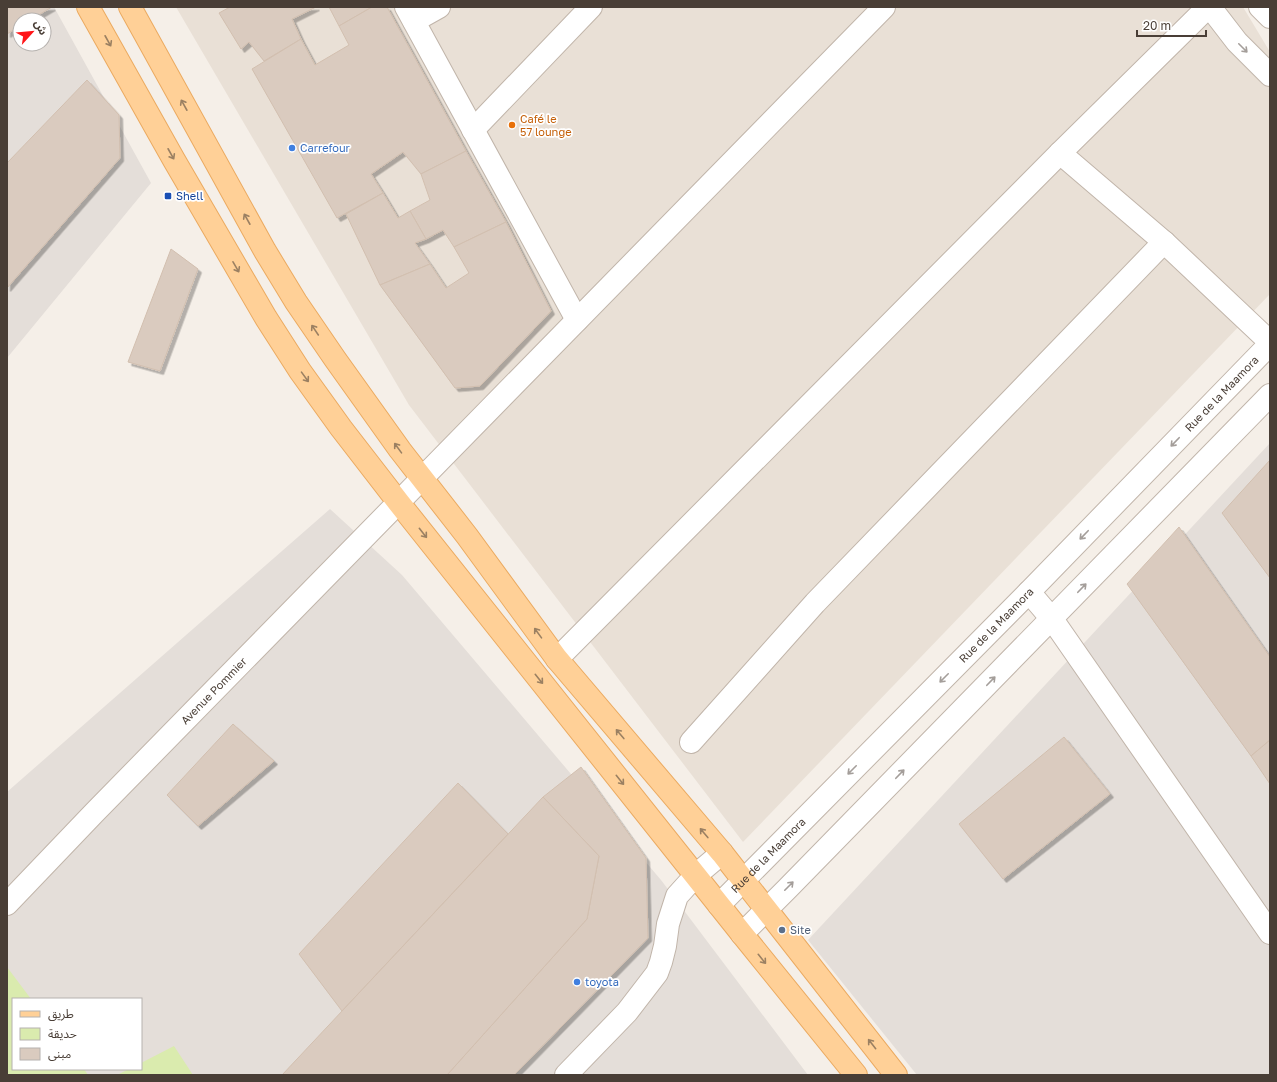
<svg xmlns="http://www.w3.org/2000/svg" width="1277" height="1082" viewBox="0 0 1277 1082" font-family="'Golos Text','Noto Sans Arabic',sans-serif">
	<defs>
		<filter id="shadow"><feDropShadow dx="3.5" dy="3.5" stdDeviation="0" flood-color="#0004"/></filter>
	</defs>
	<rect width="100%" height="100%" fill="#f5efe8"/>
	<path fill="#e9e0d6" d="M 176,7 L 1243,7 L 1270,52 L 1270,294 L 743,842 L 409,405 Z"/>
	<g fill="#e4ded9" fill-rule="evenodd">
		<path d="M 7,7 L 54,7 L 151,183 L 7,358 ZM 20,20 L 44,20 L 44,44 L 20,44 Z"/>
		<path d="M 1270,443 L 1270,1075 L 917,1075 L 808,940 Z"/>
		<path d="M 330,509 L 402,575 L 661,880 L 808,1075 L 24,1075 L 21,1069 L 141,1069 L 141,999 L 13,999 L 7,1039 L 7,792 Z"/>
	</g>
	<g fill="#daebae">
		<path d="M 7,967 L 31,999 L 13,999 L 13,1069 L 84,1069 L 88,1075 L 7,1075 Z"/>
		<path d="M 174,1046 L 193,1075 L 117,1075 L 129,1069 L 141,1069 L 141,1063 Z"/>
	</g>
	<g fill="#dacbbf" stroke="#d2bfaf" filter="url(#shadow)">
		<path d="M 7,7 L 52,7 L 30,20 L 20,20 L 20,26 L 7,34 Z"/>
		<path d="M 230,7 L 316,7 L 292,19 L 301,39 L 264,61 L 249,42 L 241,49 L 219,13 Z"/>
		<path d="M 329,7 L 372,7 L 339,26 Z"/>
		<path d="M 372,7 L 387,7 L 466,151 L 421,174 L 403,152 L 371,174 L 383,193 L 337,218 L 252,69 L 301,39 L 315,65 L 349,45 L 339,26 Z"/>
		<path d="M 87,80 L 119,115 L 120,158 L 7,288 L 7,163 Z"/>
		<path d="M 466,151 L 506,222 L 454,247 L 443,230 L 426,239 L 410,211 L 430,200 L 421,174 Z"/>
		<path d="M 383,193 L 398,218 L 410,211 L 426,239 L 415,243 L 430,264 L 380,285 L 346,214 Z"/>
		<path d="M 506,222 L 551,311 L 480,386 L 455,388 L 380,285 L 430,264 L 446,288 L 469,273 L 454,247 Z"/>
		<path d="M 171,249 L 198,269 L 160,371 L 128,362 Z"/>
		<path d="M 1270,460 L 1270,578 L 1222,513 Z"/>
		<path d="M 1179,527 L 1270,657 L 1270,740 L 1251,756 L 1127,584 Z"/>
		<path d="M 233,724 L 274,761 L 198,826 L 167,795 Z"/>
		<path d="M 1064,737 L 1110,794 L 1003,879 L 959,824 Z"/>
		<path d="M 1270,740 L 1270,784 L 1251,756 Z"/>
		<path d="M 581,767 L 646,858 L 648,938 L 514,1075 L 447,1075 L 587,919 L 599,856 L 543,797 Z"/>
		<path d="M 458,783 L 508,834 L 342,1011 L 299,954 Z"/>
		<path d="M 543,797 L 599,856 L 587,919 L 447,1075 L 282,1075 Z"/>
	</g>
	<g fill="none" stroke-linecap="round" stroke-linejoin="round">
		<g stroke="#c1b5aa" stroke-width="24">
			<g id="minor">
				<path d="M 406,7 L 577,320"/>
				<path d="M 1210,7 L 1237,42 L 1270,75"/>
				<path d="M 1260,7 L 1270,17"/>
				<path d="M 414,21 L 439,7"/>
				<path d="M 473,130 L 591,7"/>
				<path d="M 1060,153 L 1164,242 L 1270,342"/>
				<path d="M 1029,592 L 1052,619 L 1270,933"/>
				<path d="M 557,659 L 1060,153 L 1208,7"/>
				<path d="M 691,742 L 815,603 L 1164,242"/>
				<path id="s1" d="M 7,904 L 94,813 L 884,7"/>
				<path id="s2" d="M 719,905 L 1029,592 L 1270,344"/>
				<path d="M 742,934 L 788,888 L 1270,395"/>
				<path d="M 566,1075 L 627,1012 L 657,973 L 661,962 L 665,946 L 668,924 L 677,896 L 696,875 L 722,853"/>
			</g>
		</g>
		<g stroke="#ebaa60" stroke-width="24">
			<g id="major">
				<path d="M 88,7 L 174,160 L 266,318 L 300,371 L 341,428 L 399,503 L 742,934 L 856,1075"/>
				<path d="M 130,7 L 265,251 L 296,302 L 335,359 L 400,450 L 467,536 L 557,659 L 722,853 L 896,1075"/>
			</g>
		</g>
		<use href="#minor" stroke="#fff" stroke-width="22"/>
		<use href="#major" stroke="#ffd097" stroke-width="22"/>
	</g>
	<defs><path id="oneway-shaft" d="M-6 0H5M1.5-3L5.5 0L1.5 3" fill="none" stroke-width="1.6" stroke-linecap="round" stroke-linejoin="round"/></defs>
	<g stroke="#9b8062">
		<use href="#oneway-shaft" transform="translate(108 41) rotate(61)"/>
		<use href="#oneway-shaft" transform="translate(184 105) rotate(-119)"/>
		<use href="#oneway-shaft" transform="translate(171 154) rotate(61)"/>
		<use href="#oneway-shaft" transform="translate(247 219) rotate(-119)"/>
		<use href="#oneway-shaft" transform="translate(236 267) rotate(60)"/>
		<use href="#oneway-shaft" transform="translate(315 330) rotate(-124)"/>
		<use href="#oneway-shaft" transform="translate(305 377) rotate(54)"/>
		<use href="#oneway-shaft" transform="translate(398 448) rotate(-126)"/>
		<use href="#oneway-shaft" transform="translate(423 533) rotate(52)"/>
		<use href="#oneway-shaft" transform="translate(538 633) rotate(-126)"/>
		<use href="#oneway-shaft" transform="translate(539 679) rotate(51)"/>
		<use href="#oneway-shaft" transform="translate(620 734) rotate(-130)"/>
		<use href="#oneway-shaft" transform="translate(620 780) rotate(51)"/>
		<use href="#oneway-shaft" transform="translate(704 833) rotate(-130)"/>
		<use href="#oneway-shaft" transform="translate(762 959) rotate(51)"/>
		<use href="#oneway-shaft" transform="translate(872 1044) rotate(-128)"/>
	</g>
	<g stroke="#a49e9a">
		<use href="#oneway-shaft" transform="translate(1243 48) rotate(45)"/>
		<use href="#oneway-shaft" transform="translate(1175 442) rotate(134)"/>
		<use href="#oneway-shaft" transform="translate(1084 535) rotate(134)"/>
		<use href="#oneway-shaft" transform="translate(1082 588) rotate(-46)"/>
		<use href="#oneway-shaft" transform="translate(944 678) rotate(135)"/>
		<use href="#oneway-shaft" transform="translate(991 681) rotate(-46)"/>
		<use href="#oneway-shaft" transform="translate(852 770) rotate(135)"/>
		<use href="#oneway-shaft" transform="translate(900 774) rotate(-46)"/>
		<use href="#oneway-shaft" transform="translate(789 886) rotate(-45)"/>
	</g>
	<circle fill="#e8710a" stroke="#fff" stroke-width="1.5" cx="512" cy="125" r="4"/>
	<g fill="#3f7fe0" stroke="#fff" stroke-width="1.5">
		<circle cx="292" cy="148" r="4"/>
		<circle cx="577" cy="982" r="4"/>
	</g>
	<rect fill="#1a4fb4" stroke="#fff" stroke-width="1.5" x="164" y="192" width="8" height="8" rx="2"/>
	<circle fill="#5c6f8a" stroke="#fff" stroke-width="1.5" cx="782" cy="930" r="4"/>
	<g text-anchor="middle" stroke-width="3.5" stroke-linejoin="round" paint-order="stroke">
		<g font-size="11" fill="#c56008" stroke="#fff" text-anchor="start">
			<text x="520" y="123">Café le<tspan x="520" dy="13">57 lounge</tspan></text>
		</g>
		<g font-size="11" fill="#366cbe" stroke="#fff" text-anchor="start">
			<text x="300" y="152">Carrefour</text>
			<text x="585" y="986">toyota</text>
		</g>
		<g font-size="11" fill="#164399" stroke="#fff" text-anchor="start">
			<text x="176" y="200">Shell</text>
		</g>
		<g font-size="11" fill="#493e36" stroke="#fff">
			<text dy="4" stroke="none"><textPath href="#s2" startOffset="717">Rue de la Maamora</textPath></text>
			<text dy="4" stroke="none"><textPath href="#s2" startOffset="394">Rue de la Maamora</textPath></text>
			<text dy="4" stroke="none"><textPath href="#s1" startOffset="297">Avenue Pommier</textPath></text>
			<text dy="4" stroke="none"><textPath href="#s2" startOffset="70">Rue de la Maamora</textPath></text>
		</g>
		<g font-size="11" fill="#4e5e75" stroke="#fff" text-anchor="start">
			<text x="790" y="934">Site</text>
		</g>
	</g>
	<rect width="1277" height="1082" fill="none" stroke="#493e36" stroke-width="16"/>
	<rect x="12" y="998" width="130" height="72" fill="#ffffff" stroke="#b6b2af"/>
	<rect x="20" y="1011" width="20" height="6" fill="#ffd097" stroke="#b6b2af"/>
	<text x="48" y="1018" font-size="12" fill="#493e36">طريق</text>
	<rect x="20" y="1028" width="20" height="12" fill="#daebae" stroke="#b6b2af"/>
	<text x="48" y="1038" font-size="12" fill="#493e36">حديقة</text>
	<rect x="20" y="1048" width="20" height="12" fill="#dacbbf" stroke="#b6b2af"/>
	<text x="48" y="1058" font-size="12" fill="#493e36">مبنى</text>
	<g transform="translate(32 32) rotate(63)"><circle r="19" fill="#ffffff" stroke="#b6b2af"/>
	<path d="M0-3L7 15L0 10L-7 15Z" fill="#ff1518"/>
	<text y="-6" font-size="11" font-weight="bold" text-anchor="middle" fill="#493e36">ش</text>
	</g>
	<path d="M1137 30v6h69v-6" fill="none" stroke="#493e36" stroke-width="2"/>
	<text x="1143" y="30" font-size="12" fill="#493e36" stroke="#ffffff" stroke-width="3" paint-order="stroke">20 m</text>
</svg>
